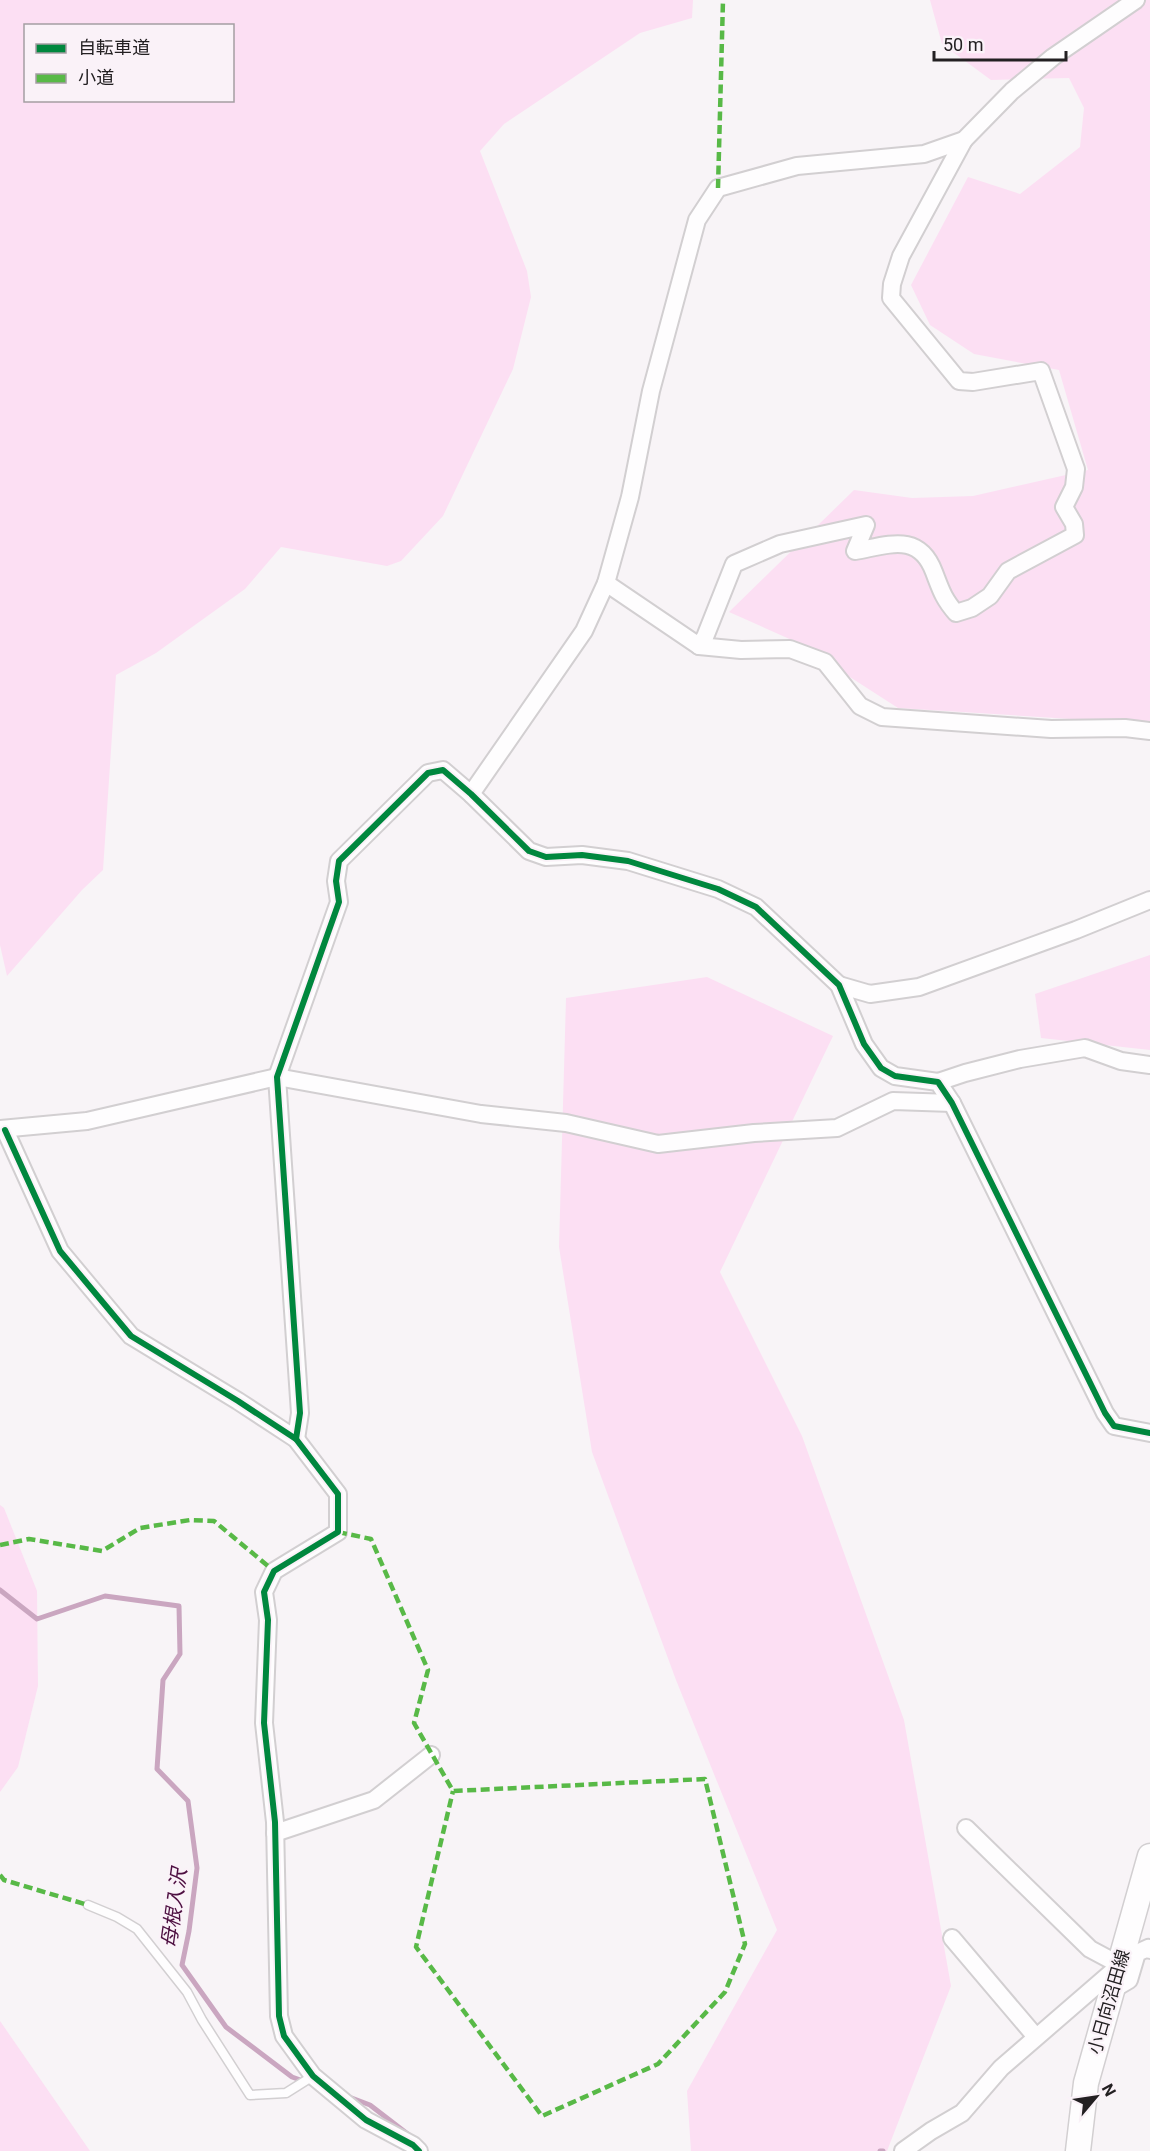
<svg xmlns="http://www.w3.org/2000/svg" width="1150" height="2151" viewBox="0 0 1150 2151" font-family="Roboto,'Noto Sans JP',sans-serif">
	<rect width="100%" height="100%" fill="#f8f4f7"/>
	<g fill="#fcdff3" fill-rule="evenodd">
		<path d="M 0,0 L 693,0 L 692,18 L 640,33 L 504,124 L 480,151 L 527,271 L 531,297 L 513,369 L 443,516 L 401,561 L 387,566 L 281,547 L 245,589 L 156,653 L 116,675 L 103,870 L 82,890 L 7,976 L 0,945 ZM 26,26 L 232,26 L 232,100 L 26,100 Z"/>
		<path d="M 930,0 L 1150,0 L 1150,724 L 898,708 L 794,641 L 729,612 L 854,490 L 912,498 L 973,496 L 1088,470 L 1059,370 L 974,354 L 930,325 L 911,285 L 968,177 L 1020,194 L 1080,147 L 1084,108 L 1069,78 L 991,80 L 942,44 Z"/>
		<path d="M 1150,955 L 1150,1050 L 1041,1038 L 1035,994 Z"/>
		<path d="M 707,977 L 833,1036 L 720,1272 L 802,1436 L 904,1720 L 951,1986 L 887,2151 L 691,2151 L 687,2091 L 777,1930 L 676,1680 L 592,1452 L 559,1247 L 566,998 Z"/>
		<path d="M 0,1505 L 4,1508 L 37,1591 L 38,1686 L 18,1767 L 0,1792 Z"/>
		<path d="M 0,2021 L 90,2151 L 0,2151 Z"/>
	</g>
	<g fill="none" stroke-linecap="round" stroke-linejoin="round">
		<g stroke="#caa6c0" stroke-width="5">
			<path d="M 0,1590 L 37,1619 L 105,1596 L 179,1606 L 180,1654 L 163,1680 L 157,1769 L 188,1801 L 197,1868 L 189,1931 L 182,1965 L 226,2027 L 292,2077 L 306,2082"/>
			<path d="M 349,2097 L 370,2105 L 409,2135"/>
			<path d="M 880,2151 L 883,2151"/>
		</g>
		<g stroke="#d2cfd1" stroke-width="11">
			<path id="lane" d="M 88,1905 L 117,1917 L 137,1929 L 187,1992 L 202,2020 L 250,2095 L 286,2093 L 313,2076"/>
		</g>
		<g stroke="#d2cfd1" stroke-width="20">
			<g id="street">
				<path d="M 606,583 L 699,646 L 741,650 L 790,649 L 825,662 L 860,706 L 882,717 L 1051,729 L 1125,728 L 1150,731"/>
				<path d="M 699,646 L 705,637 L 734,564 L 780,544 L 866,525 L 855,551 C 889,545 919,532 934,572 C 941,590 943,598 956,613 L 972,608 L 990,596 L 1008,571 L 1075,535 L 1074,524 L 1064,507 L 1074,487 L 1076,469 L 1041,371 L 973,382 L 959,381 L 891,298 L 892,284 L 901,256 L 964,140"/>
				<path d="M 471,794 L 584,631 L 606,583 L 630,497 L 651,391 L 697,220 L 718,188 L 797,166 L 924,154 L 964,140 L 1012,91 L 1053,57 L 1136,0"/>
				<path d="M 839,985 L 870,994 L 919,987 L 1076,930 L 1150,900"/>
				<path d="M 938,1082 L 965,1073 L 1020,1059 L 1085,1048 L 1121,1061 L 1150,1065"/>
				<path d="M 0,1129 L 87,1121 L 277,1077 L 481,1114 L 566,1123 L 658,1144 L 754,1133 L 837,1128 L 893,1101 L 952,1103"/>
				<path d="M 5,1130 L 60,1251 L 131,1336 L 238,1401 L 296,1439 L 338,1494 L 338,1532 L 274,1571 L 264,1592 L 268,1620 L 264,1723 L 275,1822 L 279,2016 L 284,2036 L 313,2076 L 366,2120 L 413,2145 L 419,2151"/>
				<path d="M 296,1439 L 300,1413 L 277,1077 L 339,902 L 336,881 L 339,861 L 428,773 L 443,770 L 471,794 L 529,851 L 546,857 L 582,855 L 628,861 L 718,889 L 756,907 L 839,985 L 864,1044 L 881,1068 L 895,1076 L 938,1082 L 952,1103 L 1105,1413 L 1114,1426 L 1150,1433"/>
				<path d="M 275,1833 L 374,1800 L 431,1755"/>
				<path d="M 952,1938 L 1036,2037"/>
				<path d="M 1112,1990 L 1129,1980 L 1137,1953 L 1148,1948 L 1150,1950"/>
				<path d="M 903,2151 L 931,2131 L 962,2113 L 1001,2068 L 1120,1965 L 1090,1949 L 966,1828"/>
			</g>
		</g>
		<g stroke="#d2cfd1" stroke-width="27">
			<path id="secondary" d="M 1078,2151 L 1086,2083 L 1150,1856"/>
		</g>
		<use href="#lane" stroke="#fefdfe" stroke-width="8"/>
		<use href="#street" stroke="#fefdfe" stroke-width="16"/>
		<use href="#secondary" stroke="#fefdfe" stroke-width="24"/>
		<g stroke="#58b947" stroke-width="4.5" stroke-dasharray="9 4.5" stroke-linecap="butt">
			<path d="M 718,188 L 723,0"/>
			<path d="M 338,1532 L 371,1539 L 428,1670 L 414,1723 L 453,1791 L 705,1779 L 745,1944 L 725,1992 L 658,2064 L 542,2116 L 416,1947 L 453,1791"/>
			<path d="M 0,1545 L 29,1539 L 102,1551 L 140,1528 L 190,1520 L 214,1521 L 274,1571"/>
			<path d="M 0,1875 L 4,1880 L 88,1905"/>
		</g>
		<g stroke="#faf2f8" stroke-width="10">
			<g id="cycleway">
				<path d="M 5,1130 L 60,1251 L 131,1336 L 238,1401 L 296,1439 L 338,1494 L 338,1532 L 274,1571 L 264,1592 L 268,1620 L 264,1723 L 275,1822 L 279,2016 L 284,2036 L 313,2076 L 366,2120 L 413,2145 L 419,2151"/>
				<path d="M 296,1439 L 300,1413 L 277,1077 L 339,902 L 336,881 L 339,861 L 428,773 L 443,770 L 471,794 L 529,851 L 546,857 L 582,855 L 628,861 L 718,889 L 756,907 L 839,985 L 864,1044 L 881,1068 L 895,1076 L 938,1082 L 952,1103 L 1105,1413 L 1114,1426 L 1150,1433"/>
			</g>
		</g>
		<use href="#cycleway" stroke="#00873e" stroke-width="6"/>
	</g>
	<g text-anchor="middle" stroke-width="4.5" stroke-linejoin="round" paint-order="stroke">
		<g font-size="18" fill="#232022" stroke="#faf2f8">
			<text transform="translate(1109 2002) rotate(-74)" y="6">小日向沼田線</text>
		</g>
		<g font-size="20" font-style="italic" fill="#4d0f41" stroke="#faf2f8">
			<text transform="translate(174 1908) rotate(-82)" y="7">母根入沢</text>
		</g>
	</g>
	<rect x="24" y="24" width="210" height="78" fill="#faf2f8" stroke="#a49ea2" stroke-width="1.5"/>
	<rect x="36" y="44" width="30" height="9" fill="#00873e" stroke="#a49ea2" stroke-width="1.5"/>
	<text x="78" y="54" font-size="18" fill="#232022">自転車道</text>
	<rect x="36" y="74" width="30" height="9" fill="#58b947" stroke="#a49ea2" stroke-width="1.5"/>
	<text x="78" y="84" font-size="18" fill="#232022">小道</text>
	<g transform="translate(1096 2097) rotate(61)" stroke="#faf2f8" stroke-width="4.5" paint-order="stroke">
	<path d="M0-4.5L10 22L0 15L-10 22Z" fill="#232022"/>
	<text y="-9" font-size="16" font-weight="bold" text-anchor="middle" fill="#232022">N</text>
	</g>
	<path d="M934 51v9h132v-9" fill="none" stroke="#232022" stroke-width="3"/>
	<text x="943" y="51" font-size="18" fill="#232022" stroke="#faf2f8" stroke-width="4.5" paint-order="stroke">50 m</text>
</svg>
